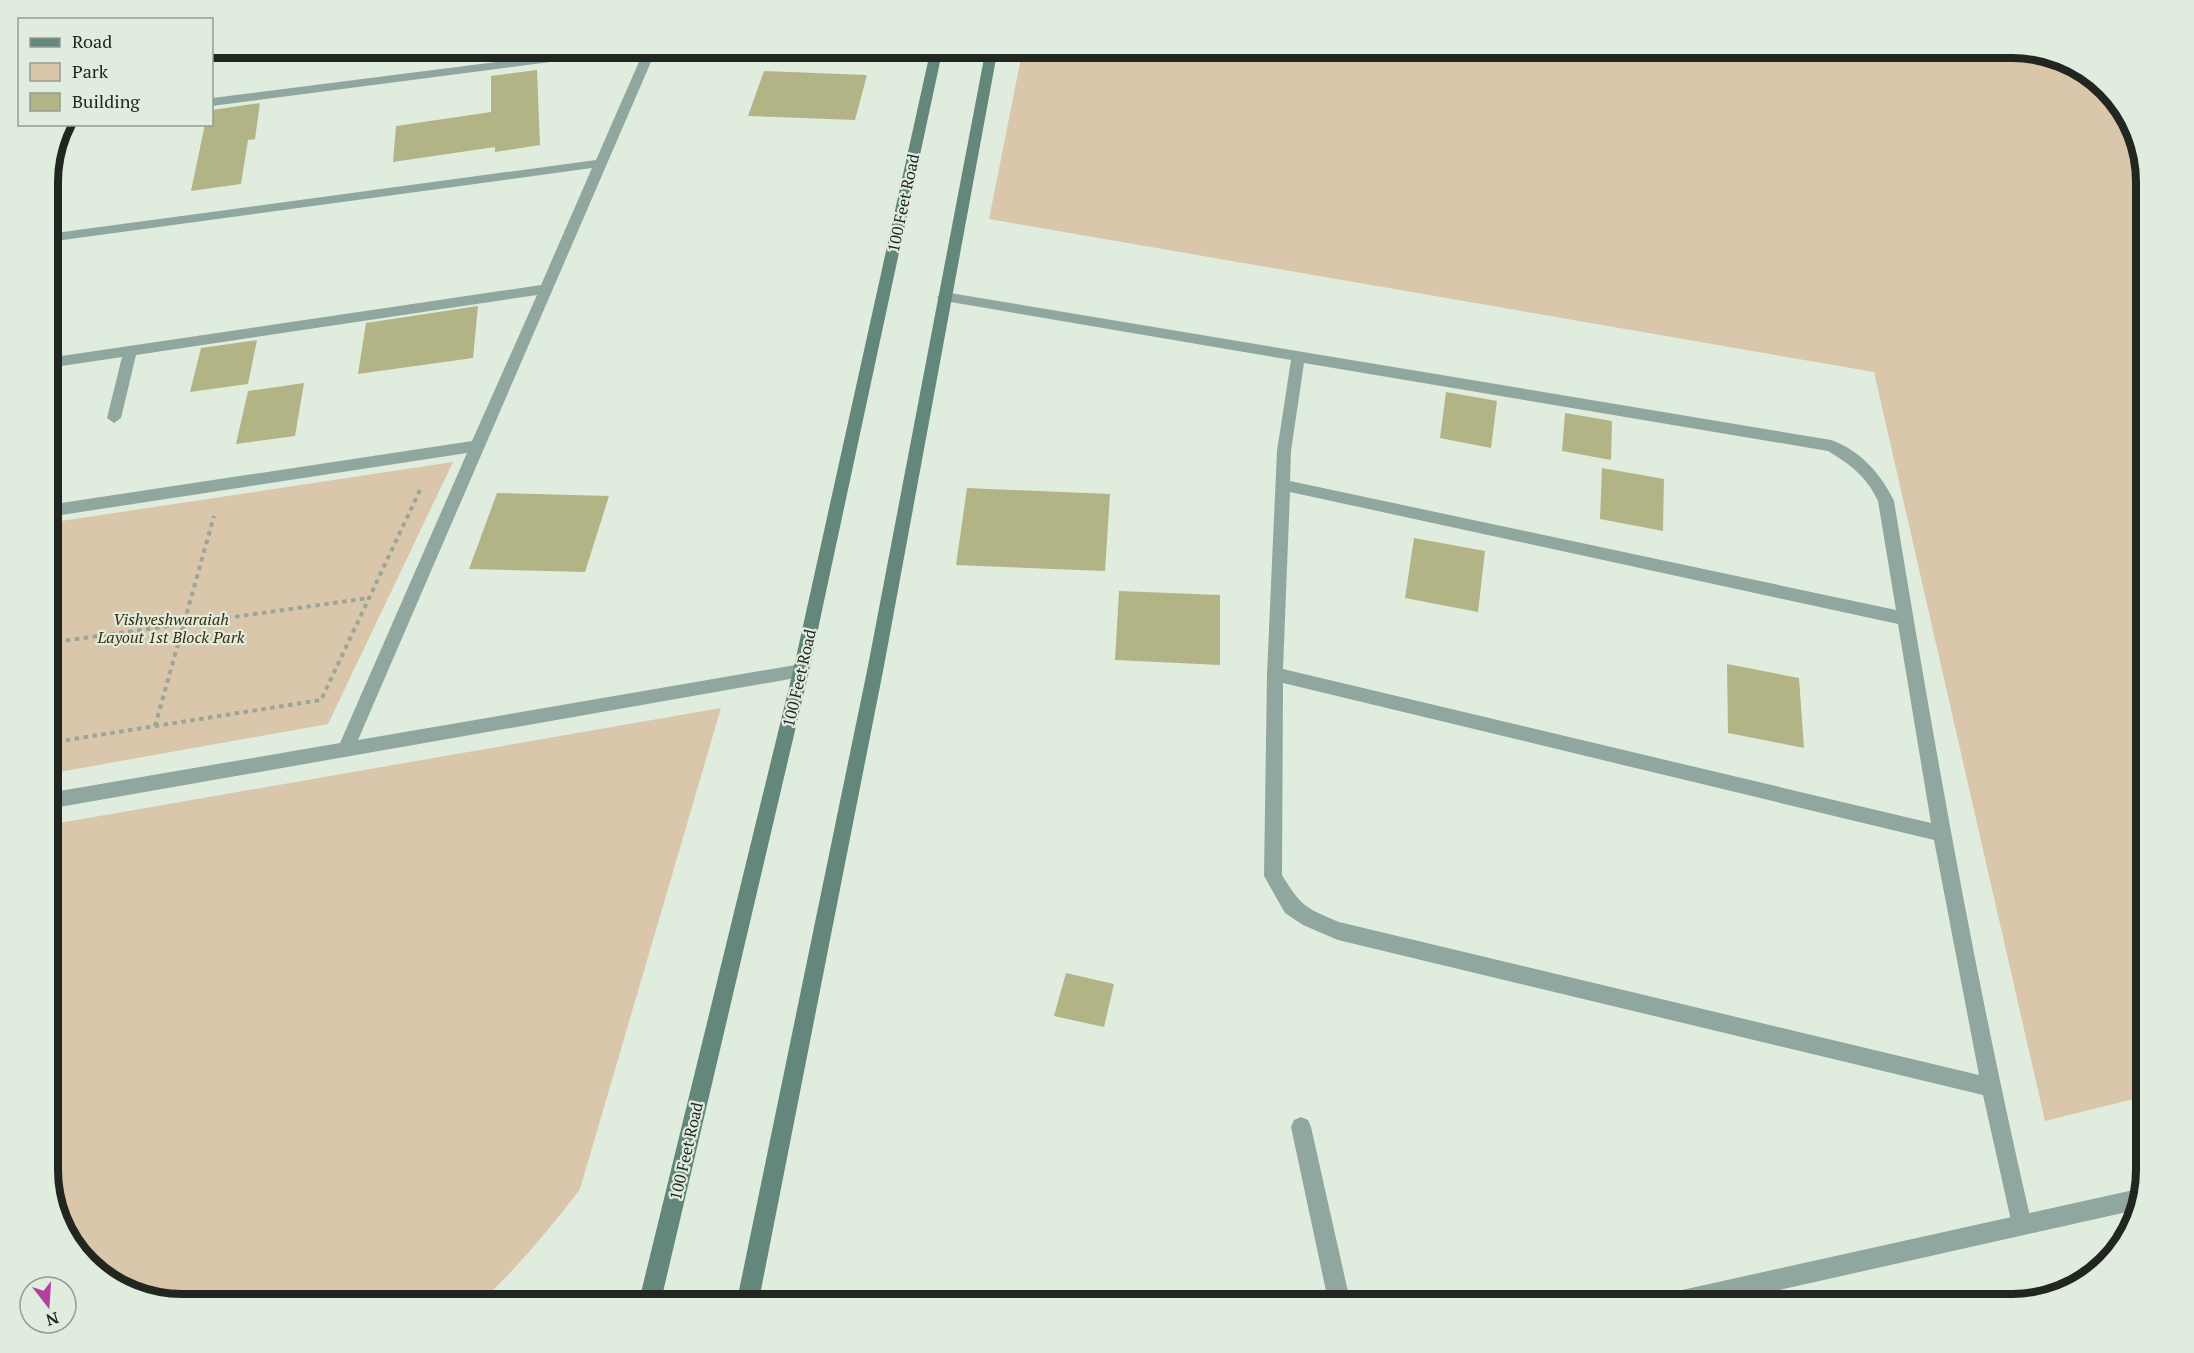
<svg xmlns="http://www.w3.org/2000/svg" width="2194" height="1353" viewBox="0 0 2194 1353" font-family="'PT Serif',serif">
	<rect width="100%" height="100%" fill="#e0ecde"/>
	<g fill="#dac6aa">
		<path d="M 1023,48 L 2012,48 L 2079,66 L 2128,115 L 2146,174 L 2146,1096 L 2045,1121 L 1874,372 L 989,219 Z"/>
		<path d="M 453,462 L 328,724 L 48,774 L 48,523 Z"/>
		<path d="M 721,708 L 580,1189 C 549,1230 516,1269 478,1305 L 182,1305 L 115,1287 L 66,1238 L 48,1179 L 48,825 Z"/>
	</g>
	<g fill="#b3b486">
		<path d="M 537,70 L 540,145 L 495,152 L 495,147 L 393,162 L 396,126 L 491,112 L 491,76 Z"/>
		<path d="M 764,71 L 867,75 L 855,120 L 748,116 Z"/>
		<path d="M 260,103 L 255,139 L 248,140 L 241,184 L 191,191 L 205,124 L 212,124 L 212,110 Z"/>
		<path d="M 478,306 L 473,358 L 358,374 L 366,323 Z"/>
		<path d="M 257,340 L 248,384 L 190,392 L 201,348 Z"/>
		<path d="M 304,383 L 295,436 L 236,444 L 248,391 Z"/>
		<path d="M 1446,392 L 1497,401 L 1491,448 L 1440,438 Z"/>
		<path d="M 1565,413 L 1612,421 L 1611,460 L 1562,451 Z"/>
		<path d="M 1602,468 L 1664,479 L 1663,531 L 1600,519 Z"/>
		<path d="M 967,488 L 1110,494 L 1105,571 L 956,565 Z"/>
		<path d="M 497,493 L 609,496 L 585,572 L 469,569 Z"/>
		<path d="M 1414,538 L 1485,551 L 1478,612 L 1405,598 Z"/>
		<path d="M 1119,591 L 1220,595 L 1220,665 L 1115,660 Z"/>
		<path d="M 1727,664 L 1799,678 L 1804,748 L 1728,733 Z"/>
		<path d="M 1066,973 L 1114,984 L 1104,1027 L 1054,1016 Z"/>
	</g>
	<g fill="none" stroke-linecap="round" stroke-linejoin="round">
		<g stroke="#9ba59a" stroke-width="4" stroke-dasharray="4.5 4.5" stroke-linecap="butt">
			<path d="M 48,643 L 369,598"/>
			<path d="M 155,726 L 214,516"/>
			<path d="M 48,743 L 321,700 L 420,490"/>
		</g>
		<g fill="#90a79f" fill-rule="evenodd">
			<path d="M 607,48 L 640,48 L 634,51 L 212,106 L 212,98 Z"/>
			<path d="M 645,48 L 657,48 L 358,740 L 801,664 L 807,666 L 809,671 L 807,676 L 48,809 L 48,793 L 340,743 L 467,453 L 48,517 L 48,505 L 472,441 L 537,295 L 136,355 L 121,418 L 114,423 L 107,418 L 122,357 L 48,368 L 48,358 L 541,285 L 592,168 L 48,242 L 48,234 L 596,160 Z"/>
			<path d="M 944,292 L 1831,440 C 1860,450 1881,474 1894,501 C 1934,744 1976,985 2032,1225 L 2029,1232 L 2022,1235 L 2015,1232 L 2012,1225 L 1983,1095 L 1338,940 L 1303,925 L 1285,913 L 1264,876 L 1267,674 L 1277,451 L 1291,360 L 939,300 L 937,297 ZM 1304,363 L 1828,451 C 1850,464 1867,477 1878,501 L 1896,610 L 1290,481 L 1291,451 ZM 1290,492 L 1898,624 L 1931,823 L 1283,669 ZM 1283,683 L 1934,840 L 1979,1075 L 1339,922 C 1305,908 1301,906 1282,875 Z"/>
			<path d="M 1301,1117 L 1308,1120 L 1311,1127 L 1351,1305 L 1329,1305 L 1291,1127 L 1294,1120 Z"/>
		</g>
		<path fill="#90a79f" fill-rule="evenodd" d="M 2138,1189 L 2141,1190 L 2136,1210 L 1712,1305 L 1653,1305 L 1656,1297 L 1664,1294 Z"/>
		<g fill="#64877c" fill-rule="evenodd">
			<path d="M 931,48 L 943,48 L 809,671 L 660,1305 L 638,1305 L 793,671 Z"/>
			<path d="M 986,48 L 998,48 L 884,666 L 758,1305 L 736,1305 L 868,666 Z"/>
		</g>
	</g>
	<g text-anchor="middle" stroke-width="4.5" stroke-linejoin="round" paint-order="stroke">
		<g font-size="16" fill="#222621" stroke="#e0ecde">
			<text transform="translate(903 203) rotate(-78)" y="6">100 Feet Road</text>
			<text transform="translate(799 678) rotate(-77)" y="6">100 Feet Road</text>
			<text transform="translate(686 1151) rotate(-77)" y="6">100 Feet Road</text>
		</g>
		<g font-size="16" font-style="italic" fill="#402b0a" stroke="#e0ecde">
			<text x="171" y="625">Vishveshwaraiah<tspan x="171" dy="18">Layout 1st Block Park</tspan></text>
		</g>
	</g>
	<path d="M0 0H2194V1353H0ZM182 58H2012A124 124 0 0 1 2136 182V1170A124 124 0 0 1 2012 1294H182A124 124 0 0 1 58 1170V182A124 124 0 0 1 182 58Z" fill="#e0ecde" fill-rule="evenodd"/>
	<path fill="none" stroke="#222621" stroke-width="8" d="M182 58H2012A124 124 0 0 1 2136 182V1170A124 124 0 0 1 2012 1294H182A124 124 0 0 1 58 1170V182A124 124 0 0 1 182 58Z"/>
	<rect x="18" y="18" width="195" height="108" fill="#e0ecde" stroke="#949d92" stroke-width="1.5"/>
	<rect x="30" y="38" width="30" height="9" fill="#64877c" stroke="#949d92" stroke-width="1.5"/>
	<text x="72" y="48" font-size="18" fill="#222621">Road</text>
	<rect x="30" y="63" width="30" height="18" fill="#dac6aa" stroke="#949d92" stroke-width="1.5"/>
	<text x="72" y="78" font-size="18" fill="#222621">Park</text>
	<rect x="30" y="93" width="30" height="18" fill="#b3b486" stroke="#949d92" stroke-width="1.5"/>
	<text x="72" y="108" font-size="18" fill="#222621">Building</text>
	<g transform="translate(48 1305) rotate(163)"><circle r="28" fill="#e0ecde" stroke="#949d92" stroke-width="1.5"/>
	<path d="M0-4.5L10 22L0 15L-10 22Z" fill="#b2419d"/>
	<text y="-9" font-size="16" font-weight="bold" text-anchor="middle" fill="#222621">N</text>
	</g>
</svg>
